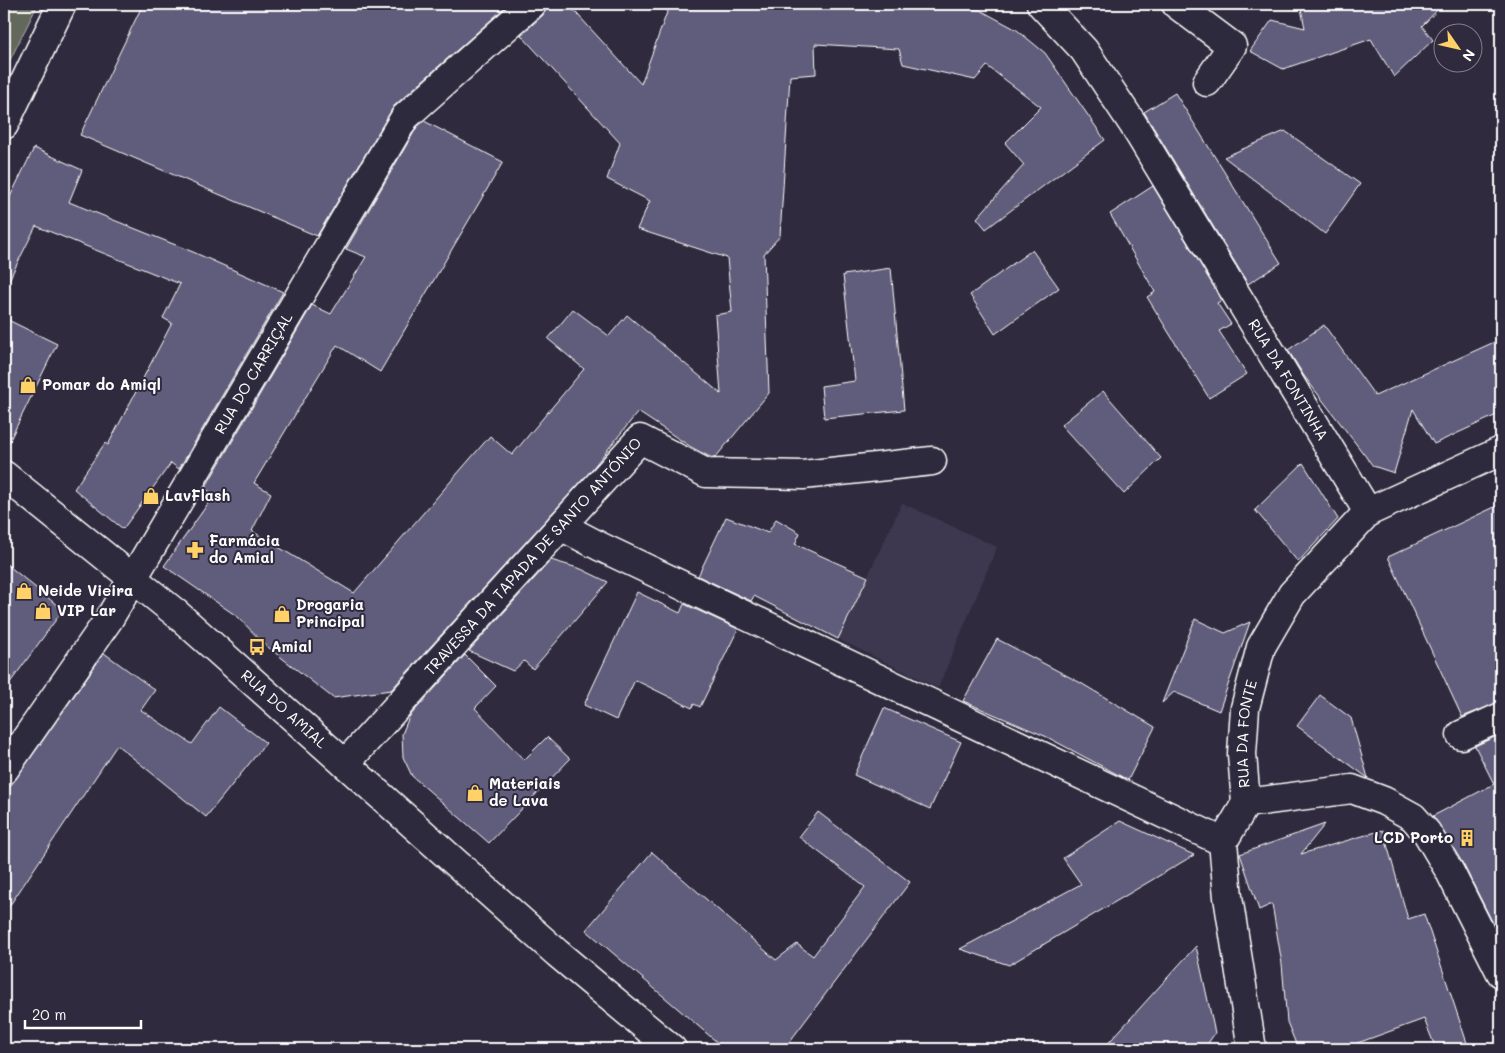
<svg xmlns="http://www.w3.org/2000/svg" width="1505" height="1053" viewBox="0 0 1505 1053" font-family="Mali,sans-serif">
	<rect width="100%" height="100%" fill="#2f2a3d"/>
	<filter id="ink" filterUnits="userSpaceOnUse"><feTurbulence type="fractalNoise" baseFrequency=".02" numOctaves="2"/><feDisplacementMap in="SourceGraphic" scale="10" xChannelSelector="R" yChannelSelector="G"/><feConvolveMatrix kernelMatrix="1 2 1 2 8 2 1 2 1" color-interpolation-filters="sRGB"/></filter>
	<g filter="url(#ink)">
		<path fill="#3e3950" d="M 902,503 L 997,547 L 938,688 L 838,639 Z"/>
		<path fill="#62695c" stroke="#b0b4ae" d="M 4,4 L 38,4 L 4,72 Z"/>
		<g fill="#615d7b" stroke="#fff">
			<path d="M 143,4 L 509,4 L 394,106 L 317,236 L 80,135 Z"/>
			<path d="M 547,4 L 568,4 L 641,84 L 670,4 L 922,4 L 980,10 L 1017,30 L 1045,53 L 1105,140 L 986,229 L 977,218 L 1024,165 L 1005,143 L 1041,107 L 987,66 L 975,80 L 903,64 L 899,49 L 815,44 L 816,74 L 790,76 L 780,236 L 764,254 L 769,393 L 715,458 L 710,457 L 691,447 L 638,412 L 588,474 L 391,690 L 333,698 L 264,644 L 238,617 L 164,566 L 214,495 L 205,488 L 312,305 L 331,314 L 366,257 L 346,249 L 417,127 L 424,121 L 503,162 L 380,372 L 337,345 L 254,483 L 271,493 L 252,531 L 354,593 L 490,436 L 512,455 L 584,369 L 548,339 L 573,309 L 609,336 L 627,315 L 721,394 L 715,315 L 732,312 L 727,258 L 637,229 L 650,201 L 607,179 L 620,143 L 521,35 L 543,15 Z"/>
			<path d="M 1300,4 L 1443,4 L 1422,26 L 1433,40 L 1394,77 L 1371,39 L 1283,69 L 1250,51 L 1272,20 L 1305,28 Z"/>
			<path d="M 1175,93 L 1281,263 L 1248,284 L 1144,112 Z"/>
			<path d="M 1285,131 L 1360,184 L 1325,234 L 1224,157 Z"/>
			<path d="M 34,148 L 82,170 L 69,202 L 193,252 L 283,292 L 179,469 L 171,463 L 123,529 L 74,489 L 105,443 L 108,445 L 172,323 L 163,318 L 180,284 L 36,226 L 4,290 L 4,209 Z"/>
			<path d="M 1153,186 L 1222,300 L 1217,303 L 1231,324 L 1219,331 L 1247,374 L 1209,398 L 1147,297 L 1155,292 L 1110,214 Z"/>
			<path d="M 1032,250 L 1059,288 L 995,334 L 970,295 Z"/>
			<path d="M 891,268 L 904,410 L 824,418 L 821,386 L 855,381 L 843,275 Z"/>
			<path d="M 4,318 L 57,344 L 4,452 Z"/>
			<path d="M 1324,325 L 1375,396 L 1501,339 L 1501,413 L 1434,444 L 1413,409 L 1394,473 L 1373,466 L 1304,376 L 1288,350 Z"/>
			<path d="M 1103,391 L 1161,458 L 1124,494 L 1061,425 Z"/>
			<path d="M 1303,463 L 1338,519 L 1298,562 L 1255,510 Z"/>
			<path d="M 1501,504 L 1501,702 L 1462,717 L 1388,557 Z"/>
			<path d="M 726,517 L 768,533 L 776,519 L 800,533 L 795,544 L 868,577 L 838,639 L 754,596 L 751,601 L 698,576 Z"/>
			<path d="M 551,560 L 581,569 L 608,582 L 533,669 L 524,661 L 513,671 L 469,651 Z"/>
			<path d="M 4,562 L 63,610 L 4,691 Z"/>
			<path d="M 637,592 L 680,613 L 684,604 L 738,629 L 700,707 L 694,704 L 692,708 L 635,680 L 616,720 L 584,705 Z"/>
			<path d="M 1195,619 L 1225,633 L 1250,622 L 1219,711 L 1174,692 L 1162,703 Z"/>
			<path d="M 997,639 L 1079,682 L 1155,727 L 1128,780 L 1047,737 L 963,701 Z"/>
			<path d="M 104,653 L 155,690 L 141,710 L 192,744 L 219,707 L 266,743 L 206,817 L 117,745 L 4,914 L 4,795 Z"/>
			<path d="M 465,655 L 496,686 L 475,708 L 524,760 L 547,737 L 570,759 L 489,843 L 412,776 L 403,757 L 402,734 L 409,717 Z"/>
			<path d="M 1320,695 L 1351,718 L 1368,778 L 1297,726 Z"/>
			<path d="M 884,708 L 961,742 L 930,809 L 854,775 Z"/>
			<path d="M 1501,734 L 1501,939 L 1463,864 L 1433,816 L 1494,784 L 1475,746 Z"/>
			<path d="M 818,812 L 910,882 L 784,1049 L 725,1049 L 586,930 L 652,852 L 776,960 L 797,944 L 813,956 L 865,887 L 799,837 Z"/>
			<path d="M 1120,821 L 1194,855 L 1009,965 L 960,949 L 1081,884 L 1063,858 Z"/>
			<path d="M 1325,824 L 1301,854 L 1383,830 L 1408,919 L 1424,914 L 1469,1049 L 1436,1049 L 1424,1019 L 1341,1049 L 1298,1049 L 1287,1022 L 1282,964 L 1272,904 L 1259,910 L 1240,854 Z"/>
			<path d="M 1196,946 L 1215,1033 L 1204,1049 L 1103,1049 Z"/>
		</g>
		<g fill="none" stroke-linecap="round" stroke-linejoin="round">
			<g stroke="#fff" stroke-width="31">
				<g id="minor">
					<path id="s1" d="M 1041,4 L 1084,50 L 1133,124 L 1368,512 L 1501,451"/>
					<path d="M 1176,4 L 1232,46 L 1207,82"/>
					<path d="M 561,526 L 601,547 L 1223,842"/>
					<path d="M 1461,735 L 1501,717"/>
					<path id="s2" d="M 345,764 L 640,439 L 706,473 L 803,475 L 932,461"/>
					<path id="s3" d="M 4,770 L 109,619 L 405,117 L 532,4"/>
					<path d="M 1246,803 L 1352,789 L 1384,801 L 1413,817 L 1427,833 L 1450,872 L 1501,973"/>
					<path id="s4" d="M 1252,1049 L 1228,897 L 1223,842 L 1246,803 L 1242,754 L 1245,708 L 1261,647 L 1292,594 L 1368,512"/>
				</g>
			</g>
			<g stroke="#fff" stroke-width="31">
				<g id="major">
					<path d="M 4,125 L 62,4"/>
					<path id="s5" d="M 4,475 L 177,614 L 557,953 L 672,1049"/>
				</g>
			</g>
			<use href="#minor" stroke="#2f2a3d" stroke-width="28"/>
			<use href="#major" stroke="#2f2a3d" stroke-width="28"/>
		</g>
	</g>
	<defs>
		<g id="shop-bare" transform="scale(1.35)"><path d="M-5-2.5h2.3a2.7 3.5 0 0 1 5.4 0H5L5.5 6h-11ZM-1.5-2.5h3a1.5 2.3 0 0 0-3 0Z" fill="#ffd166" stroke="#2f2a3d" stroke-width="2.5" paint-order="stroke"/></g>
		<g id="pharmacy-bare" transform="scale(1.35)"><path d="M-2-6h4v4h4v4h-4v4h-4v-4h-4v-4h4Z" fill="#ffd166" stroke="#2f2a3d" stroke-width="2.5" paint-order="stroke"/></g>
		<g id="bus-bare" transform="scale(1.35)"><path d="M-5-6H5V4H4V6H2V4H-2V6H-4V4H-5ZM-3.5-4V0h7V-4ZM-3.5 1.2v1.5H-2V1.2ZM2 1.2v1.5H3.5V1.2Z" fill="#ffd166" stroke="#2f2a3d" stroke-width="2.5" paint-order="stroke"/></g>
		<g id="building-bare" transform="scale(1.35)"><path d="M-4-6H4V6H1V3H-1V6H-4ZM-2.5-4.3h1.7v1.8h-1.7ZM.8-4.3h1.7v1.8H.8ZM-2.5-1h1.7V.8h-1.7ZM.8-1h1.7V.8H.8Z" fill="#ffd166" stroke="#2f2a3d" stroke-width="2.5" paint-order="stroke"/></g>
	</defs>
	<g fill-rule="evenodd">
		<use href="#shop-bare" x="28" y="385"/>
		<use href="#shop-bare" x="151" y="496"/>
		<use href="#pharmacy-bare" x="195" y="550"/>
		<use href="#shop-bare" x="24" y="591"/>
		<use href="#shop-bare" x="43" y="611"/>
		<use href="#shop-bare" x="282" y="614"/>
		<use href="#bus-bare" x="257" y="647"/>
		<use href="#shop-bare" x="475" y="793"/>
		<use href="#building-bare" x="1467" y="838"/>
	</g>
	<g text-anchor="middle" stroke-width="4" stroke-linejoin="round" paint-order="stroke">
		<g font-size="15" fill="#fff" stroke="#2f2a3d">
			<text dy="5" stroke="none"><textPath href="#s3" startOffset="469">RUA DO CARRIÇAL</textPath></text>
			<text dy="5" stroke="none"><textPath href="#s1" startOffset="451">RUA DA FONTINHA</textPath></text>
			<text dy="5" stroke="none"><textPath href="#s2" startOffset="280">TRAVESSA DA TAPADA DE SANTO ANTÓNIO</textPath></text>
			<text dy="5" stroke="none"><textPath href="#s5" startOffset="365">RUA DO AMIAL</textPath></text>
			<text dy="5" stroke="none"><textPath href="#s4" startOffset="324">RUA DA FONTE</textPath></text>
		</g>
		<g font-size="15" font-weight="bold" fill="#fff" stroke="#2f2a3d" text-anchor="start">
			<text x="42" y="390">Pomar do Amiql</text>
			<text x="165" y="501">LavFlash</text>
			<text x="209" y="546">Farmácia<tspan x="209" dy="17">do Amial</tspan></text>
			<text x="38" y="596">Neide Vieira</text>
			<text x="296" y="610">Drogaria<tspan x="296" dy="17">Principal</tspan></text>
			<text x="57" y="616">VIP Lar</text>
			<text x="271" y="652">Amial</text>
			<text x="489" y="789">Materiais<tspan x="489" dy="17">de Lava</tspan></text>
			<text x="1453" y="843" text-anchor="end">LCD Porto</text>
		</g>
	</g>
	<rect width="1505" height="1053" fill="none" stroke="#2f2a3d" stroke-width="20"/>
	<rect x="10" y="10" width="1485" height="1033" fill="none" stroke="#fff" stroke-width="2" filter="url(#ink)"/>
	<g transform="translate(1458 48) rotate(124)"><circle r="24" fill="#2f2a3d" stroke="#827f8b"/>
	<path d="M0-4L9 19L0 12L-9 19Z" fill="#ffd166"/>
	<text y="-8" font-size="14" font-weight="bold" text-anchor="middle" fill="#ffffff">N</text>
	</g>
	<path d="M25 1020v8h116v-8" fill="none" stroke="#ffffff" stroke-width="2.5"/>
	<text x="32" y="1020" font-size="15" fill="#ffffff" stroke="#2f2a3d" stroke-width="4" paint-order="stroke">20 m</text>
</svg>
